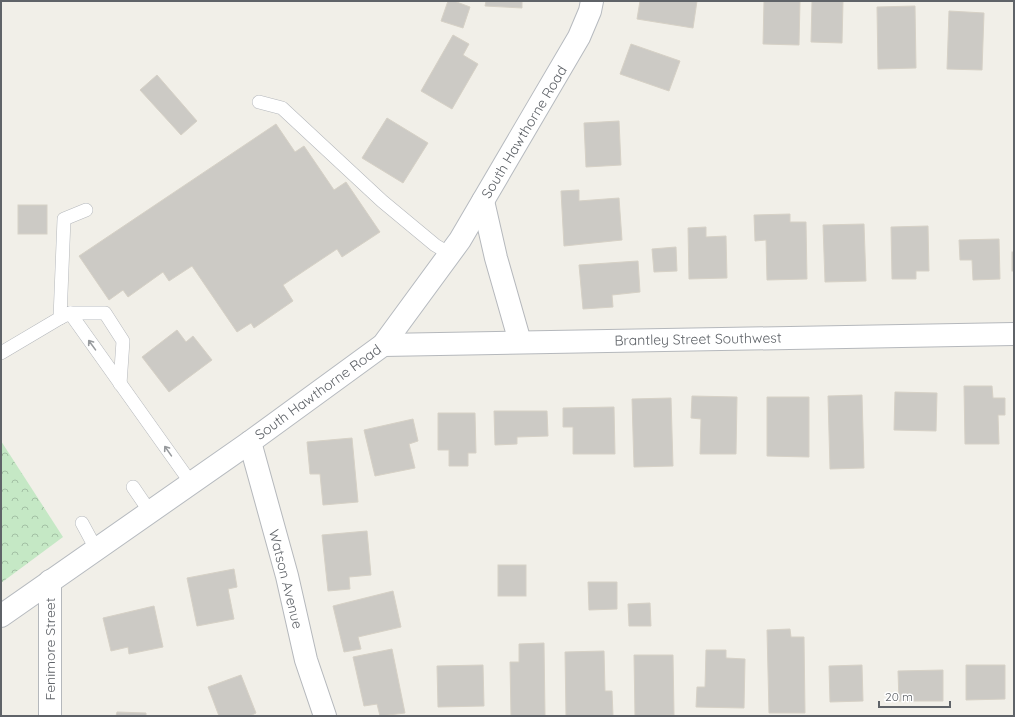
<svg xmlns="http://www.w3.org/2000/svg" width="1015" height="717" viewBox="0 0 1015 717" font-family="Quicksand,sans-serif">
	<defs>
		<pattern id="forest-crowns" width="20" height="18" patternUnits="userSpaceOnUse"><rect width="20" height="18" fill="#c5e8c5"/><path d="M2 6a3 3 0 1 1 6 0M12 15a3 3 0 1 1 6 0" fill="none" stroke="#a3c0a4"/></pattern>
	</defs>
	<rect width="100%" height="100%" fill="#f1efe8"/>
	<path fill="url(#forest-crowns)" d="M 1,441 L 63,537 L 1,583 Z"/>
	<g fill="#cccac5" stroke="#d6d1c6">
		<path d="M 448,1 L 454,1 L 470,7 L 463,28 L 441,21 Z"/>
		<path d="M 486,1 L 522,1 L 522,8 L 485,6 Z"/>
		<path d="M 640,1 L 697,1 L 693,28 L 637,19 Z"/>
		<path d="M 764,1 L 800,1 L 799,45 L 763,44 Z"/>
		<path d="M 812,1 L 843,1 L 842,43 L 811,42 Z"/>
		<path d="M 915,6 L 916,68 L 878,69 L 877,7 Z"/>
		<path d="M 949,11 L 984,13 L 982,70 L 947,69 Z"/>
		<path d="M 453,35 L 469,44 L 463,55 L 478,64 L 452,109 L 421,91 Z"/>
		<path d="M 631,44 L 680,61 L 669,91 L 620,74 Z"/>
		<path d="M 157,75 L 197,121 L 181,135 L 140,90 Z"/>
		<path d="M 387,118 L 428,143 L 403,183 L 362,158 Z"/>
		<path d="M 619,121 L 621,165 L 586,167 L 584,123 Z"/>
		<path d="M 276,124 L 295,152 L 304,146 L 334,190 L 346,182 L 380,232 L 342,257 L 337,249 L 283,285 L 293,301 L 254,328 L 251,323 L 237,332 L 192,266 L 169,281 L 163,272 L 128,297 L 123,290 L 109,300 L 79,256 Z"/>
		<path d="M 579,190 L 579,201 L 619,198 L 622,240 L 564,246 L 561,191 Z"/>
		<rect x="18" y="205" width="29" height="29"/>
		<path d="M 790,214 L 790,222 L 806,222 L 807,279 L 767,280 L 766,240 L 755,241 L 754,215 Z"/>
		<path d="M 864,224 L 866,281 L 825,282 L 823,225 Z"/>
		<path d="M 928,226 L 929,271 L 916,271 L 916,279 L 892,279 L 891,227 Z"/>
		<path d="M 706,227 L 706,237 L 726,236 L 727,278 L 689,279 L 688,228 Z"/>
		<path d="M 999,239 L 1000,279 L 973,280 L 972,260 L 960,260 L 959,240 Z"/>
		<path d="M 676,247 L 677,271 L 654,272 L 652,249 Z"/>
		<rect x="1012" y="252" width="2" height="19"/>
		<path d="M 638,261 L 640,292 L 612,295 L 613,307 L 583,309 L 579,265 Z"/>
		<path d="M 177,330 L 186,342 L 193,336 L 212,360 L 169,392 L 142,357 Z"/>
		<path d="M 964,386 L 992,386 L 993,398 L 1005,398 L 1005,415 L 998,415 L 999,444 L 965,444 Z"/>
		<path d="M 895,392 L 937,393 L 936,431 L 894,430 Z"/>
		<path d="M 862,395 L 864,468 L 830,469 L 828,396 Z"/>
		<path d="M 692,396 L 737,397 L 736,454 L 700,454 L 701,419 L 691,418 Z"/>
		<path d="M 767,397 L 809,397 L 809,457 L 767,456 Z"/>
		<path d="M 671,398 L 673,466 L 634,467 L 632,399 Z"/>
		<path d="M 614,407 L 615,454 L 573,454 L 573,427 L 563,427 L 563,408 Z"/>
		<path d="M 494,411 L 547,411 L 548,436 L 517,437 L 517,444 L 495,445 Z"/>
		<path d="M 438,413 L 475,413 L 476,453 L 468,453 L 468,466 L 449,466 L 449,450 L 438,450 Z"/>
		<path d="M 413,419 L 418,441 L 409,444 L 415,468 L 375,476 L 364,430 Z"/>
		<path d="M 352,438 L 358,502 L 323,505 L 320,474 L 310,474 L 307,442 Z"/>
		<path d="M 367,531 L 371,575 L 349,577 L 350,589 L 328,591 L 322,535 Z"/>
		<rect x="498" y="565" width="28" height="31"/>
		<path d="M 234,569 L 237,587 L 228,589 L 234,619 L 197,626 L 187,578 Z"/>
		<path d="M 588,582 L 617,582 L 617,609 L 589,610 Z"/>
		<path d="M 393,591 L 401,627 L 358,637 L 361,649 L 344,652 L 333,606 Z"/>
		<path d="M 650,603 L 651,626 L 629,626 L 628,604 Z"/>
		<path d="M 154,606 L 163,647 L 129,654 L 128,647 L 111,651 L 103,618 Z"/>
		<path d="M 790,629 L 791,637 L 804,637 L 805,713 L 769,713 L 767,630 Z"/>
		<path d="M 544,643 L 545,716 L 511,716 L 510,662 L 519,662 L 519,644 Z"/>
		<path d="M 392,649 L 405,713 L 380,716 L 377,704 L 364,706 L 353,657 Z"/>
		<path d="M 706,650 L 726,650 L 726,658 L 745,659 L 744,708 L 696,707 L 697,687 L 705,687 Z"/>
		<path d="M 604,651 L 605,691 L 612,691 L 613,716 L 566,716 L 565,652 Z"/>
		<path d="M 634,655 L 673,655 L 674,715 L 635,716 Z"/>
		<path d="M 483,665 L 484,706 L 438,707 L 437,666 Z"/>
		<path d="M 862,665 L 863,701 L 830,702 L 829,666 Z"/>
		<path d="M 966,665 L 1005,665 L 1005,699 L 966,700 Z"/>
		<path d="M 943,670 L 943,701 L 899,701 L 898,671 Z"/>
		<path d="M 241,675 L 256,713 L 250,716 L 219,716 L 208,687 Z"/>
		<path d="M 117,712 L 146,713 L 146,716 L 116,716 Z"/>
	</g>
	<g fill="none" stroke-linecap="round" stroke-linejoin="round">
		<g stroke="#b5b8bc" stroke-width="14">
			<g id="lane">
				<path d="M 259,102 L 282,108 L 382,201 L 435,245 L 450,254"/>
				<path d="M 70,313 L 105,313 L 123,341 L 120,384"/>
				<path d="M 60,318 L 70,313 L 191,483"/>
				<path d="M 1,353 L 60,318 L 64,219 L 86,210"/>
				<path d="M 133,487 L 150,512"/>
				<path d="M 82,523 L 96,549"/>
			</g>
		</g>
		<g stroke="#b5b8bc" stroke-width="24">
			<g id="street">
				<path d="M 483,201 L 496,258 L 520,342"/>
				<path d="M 383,345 L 1014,334"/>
				<path d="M 250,442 L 287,576 L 306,660 L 325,716"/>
				<path d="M 50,716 L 50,581"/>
			</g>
		</g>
		<g stroke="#b6babf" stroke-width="24">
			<path id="secondary" d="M 1,616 L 250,442 L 383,345 L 460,240 L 579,37 L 590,11 L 592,1"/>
		</g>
		<use href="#lane" stroke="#fff" stroke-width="13"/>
		<use href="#street" stroke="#fff" stroke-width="22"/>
		<use href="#secondary" stroke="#fff" stroke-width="22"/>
	</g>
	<defs><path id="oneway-shaft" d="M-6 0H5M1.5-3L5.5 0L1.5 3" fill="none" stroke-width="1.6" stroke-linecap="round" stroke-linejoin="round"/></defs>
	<g stroke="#979a9d">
		<use href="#oneway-shaft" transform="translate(92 345) rotate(-126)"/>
		<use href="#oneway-shaft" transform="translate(168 451) rotate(-125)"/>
	</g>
	<g text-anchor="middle" stroke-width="3" stroke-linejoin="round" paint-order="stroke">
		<g font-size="14" fill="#5f6368" stroke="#fff">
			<text transform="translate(524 132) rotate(-59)" y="5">South Hawthorne Road</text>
			<text transform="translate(698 339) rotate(-1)" y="5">Brantley Street Southwest</text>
			<text transform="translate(318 392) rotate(-36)" y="5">South Hawthorne Road</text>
			<text transform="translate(286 579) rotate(76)" y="5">Watson Avenue</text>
			<text transform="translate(50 649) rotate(-90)" y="5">Fenimore Street</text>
		</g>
	</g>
	<rect width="1015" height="717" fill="none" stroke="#5f6368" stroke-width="4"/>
	<path d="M879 701v6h71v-6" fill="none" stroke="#5f6368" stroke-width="2"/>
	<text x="885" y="701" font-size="12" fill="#5f6368" stroke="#ffffff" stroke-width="3" paint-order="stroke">20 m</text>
</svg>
